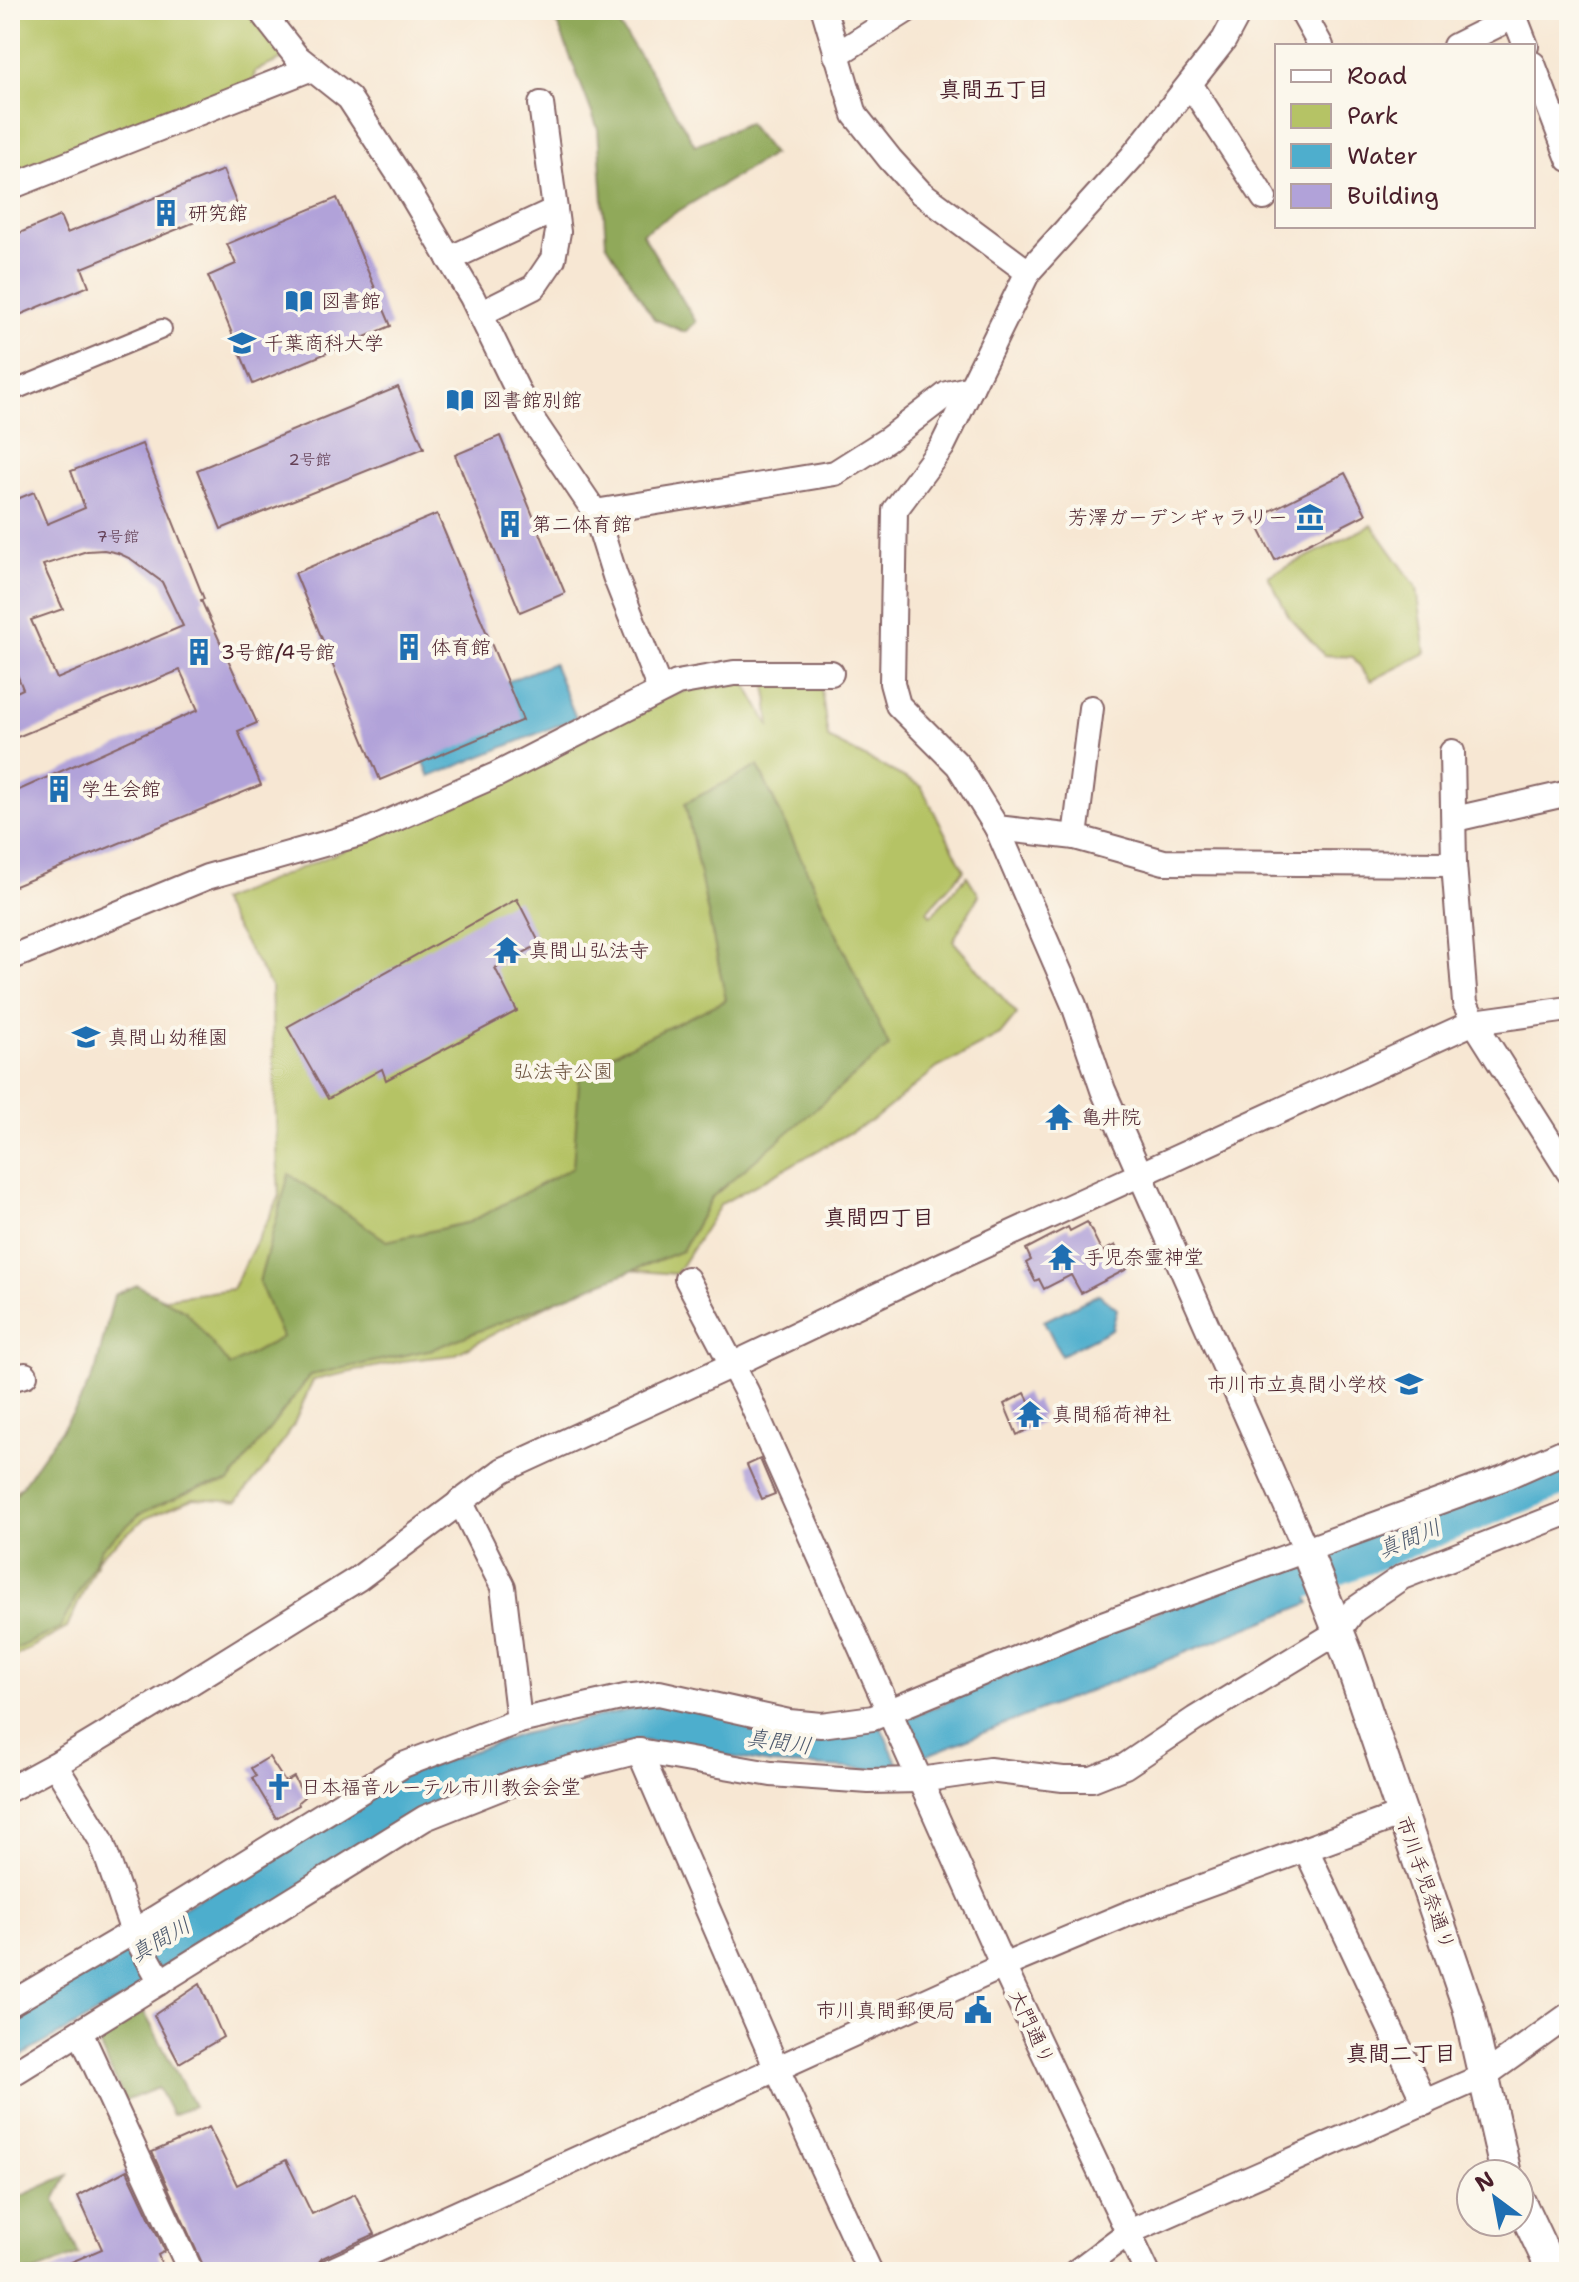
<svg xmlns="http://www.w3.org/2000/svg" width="1579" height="2282" viewBox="0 0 1579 2282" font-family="'Shantell Sans','Klee One',sans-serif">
	<rect width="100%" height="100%" fill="#fbf7ec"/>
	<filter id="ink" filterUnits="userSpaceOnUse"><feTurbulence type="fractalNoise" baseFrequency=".0125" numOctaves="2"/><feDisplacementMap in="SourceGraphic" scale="16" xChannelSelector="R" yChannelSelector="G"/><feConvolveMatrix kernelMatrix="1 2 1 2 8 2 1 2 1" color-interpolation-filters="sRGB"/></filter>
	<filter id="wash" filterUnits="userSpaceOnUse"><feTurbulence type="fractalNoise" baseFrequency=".006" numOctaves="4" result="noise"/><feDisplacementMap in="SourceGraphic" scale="32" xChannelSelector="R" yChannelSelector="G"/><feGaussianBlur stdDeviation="1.8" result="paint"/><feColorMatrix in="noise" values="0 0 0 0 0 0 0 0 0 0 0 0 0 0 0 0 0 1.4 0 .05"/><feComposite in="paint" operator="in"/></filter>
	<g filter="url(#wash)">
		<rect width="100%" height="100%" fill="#f7e7d3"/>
		<g fill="#b5c365" stroke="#807148" stroke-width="2">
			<path d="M 10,10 L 247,10 L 283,59 L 255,71 L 253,83 L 10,182 Z"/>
			<path d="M 1372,525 L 1417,588 L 1426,653 L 1371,681 L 1353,657 L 1324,655 L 1290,618 L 1268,576 Z"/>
			<path d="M 740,673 L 770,727 L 766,683 L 820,681 L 828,738 L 921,786 L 964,870 L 927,911 L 931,916 L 967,876 L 979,895 L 953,941 L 1017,1014 L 1000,1035 L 937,1068 L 873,1120 L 721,1204 L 676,1274 L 615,1269 L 454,1355 L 402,1361 L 313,1380 L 293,1426 L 266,1467 L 237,1501 L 194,1498 L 144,1519 L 99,1557 L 67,1628 L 10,1659 L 10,1495 L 33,1478 L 115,1381 L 137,1302 L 232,1289 L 279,1198 L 271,986 L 219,901 L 463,802 L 656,701 Z"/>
		</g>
		<g fill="#90a95a" stroke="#6d6442" stroke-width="2">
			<path d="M 545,10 L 609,10 L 650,71 L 695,145 L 748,123 L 773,154 L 642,233 L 696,322 L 685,332 L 654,319 L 606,243 L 598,129 L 559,27 Z"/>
			<path d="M 758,766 L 889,1046 L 711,1198 L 682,1251 L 433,1349 L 311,1375 L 229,1482 L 201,1487 L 141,1513 L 101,1549 L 60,1628 L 10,1652 L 10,1503 L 77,1407 L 96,1369 L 114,1295 L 137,1285 L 186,1311 L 230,1366 L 282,1337 L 259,1282 L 289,1174 L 387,1241 L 470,1222 L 573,1167 L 580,1069 L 726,1000 L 685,803 Z"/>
			<path d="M 144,2012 L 194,2106 L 172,2115 L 158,2088 L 125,2101 L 96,2038 Z"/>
			<path d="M 68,2175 L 55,2200 L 79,2254 L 34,2272 L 10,2272 L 10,2201 Z"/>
		</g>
		<g fill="#4eaecd" stroke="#4c667c" stroke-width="2">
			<path d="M 553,663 L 576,718 L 430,777 L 408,722 Z"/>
			<path d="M 1099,1294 L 1117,1309 L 1112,1329 L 1061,1355 L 1044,1321 Z"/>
			<path d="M 1292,1554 L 1310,1603 L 925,1756 L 907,1719 Z"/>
			<path d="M 656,1704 L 830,1737 L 881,1727 L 901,1771 L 771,1764 L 639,1740 L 532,1769 L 10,2062 L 10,2012 L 405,1775 L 522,1734 Z"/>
		</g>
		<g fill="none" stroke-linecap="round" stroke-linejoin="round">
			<path stroke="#4eaecd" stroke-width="38" d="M 1282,1588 L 1569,1474"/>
		</g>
		<g id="blocks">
			<g fill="#b1a2d9" fill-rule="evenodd">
				<path d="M 223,170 L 237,205 L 82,268 L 89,286 L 10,319 L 10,237 L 60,216 L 67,233 Z"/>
				<path d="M 337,198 L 391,326 L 253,384 L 208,276 L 236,264 L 227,244 Z"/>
				<path d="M 398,387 L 424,448 L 221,529 L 197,470 Z"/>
				<path d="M 500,436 L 565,593 L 520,612 L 455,455 Z"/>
				<path d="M 142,444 L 204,599 L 201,600 L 257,723 L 238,731 L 261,785 L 10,888 L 10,794 L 198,710 L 180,670 L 10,740 L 10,695 L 23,689 L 10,657 L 10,502 L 34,492 L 47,524 L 85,508 L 71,471 ZM 104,550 L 118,553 L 131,559 L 162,582 L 183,626 L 57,679 L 31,620 L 63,609 L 43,565 L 87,551 Z"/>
				<path d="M 1345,473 L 1366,514 L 1275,560 L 1254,519 Z"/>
				<path d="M 437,514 L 523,720 L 380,780 L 295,573 Z"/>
				<path d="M 517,899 L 540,944 L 495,968 L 517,1011 L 386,1080 L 382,1069 L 328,1099 L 287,1027 Z"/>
				<path d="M 1087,1222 L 1102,1252 L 1115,1245 L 1127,1269 L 1081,1293 L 1071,1275 L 1044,1289 L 1039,1279 L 1035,1281 L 1026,1263 L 1031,1260 L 1026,1249 L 1068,1227 L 1070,1231 Z"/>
				<path d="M 1025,1393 L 1030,1403 L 1036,1400 L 1043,1415 L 1038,1417 L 1041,1423 L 1017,1435 L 1004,1404 Z"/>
				<path d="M 760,1459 L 775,1494 L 762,1499 L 747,1465 Z"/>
				<path d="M 269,1757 L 285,1782 L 294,1777 L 304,1797 L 298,1802 L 299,1805 L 276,1818 L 252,1778 L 256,1776 L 251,1768 Z"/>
				<path d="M 200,1984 L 223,2037 L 179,2063 L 154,2015 Z"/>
				<path d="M 209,2127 L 237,2185 L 286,2160 L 312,2214 L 355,2194 L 375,2234 L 322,2258 L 314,2268 L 305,2272 L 206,2272 L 152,2152 Z"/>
				<path d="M 127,2170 L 165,2251 L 158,2255 L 165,2272 L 48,2272 L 102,2249 L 78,2196 Z"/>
			</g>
		</g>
	</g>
	<g filter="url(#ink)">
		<use href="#blocks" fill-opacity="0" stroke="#876566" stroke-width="2"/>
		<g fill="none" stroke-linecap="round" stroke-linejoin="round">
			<g stroke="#876566" stroke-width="22">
				<path id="pedestrian" d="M 10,392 L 162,329"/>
			</g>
			<g stroke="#876566" stroke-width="28">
				<g id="minor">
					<path d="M 260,10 L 296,56 L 349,98 L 402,179 L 472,297 L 530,416 L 595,512 L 615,576 L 660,690"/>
					<path d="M 824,10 L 855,115 L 890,159 L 920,192 L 1028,272"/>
					<path d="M 1240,10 L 1224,40 L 1132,157 L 1028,272 L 942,447 L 895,510 L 892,683 L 898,705 L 958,765 L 997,828 L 1074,1005 L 1103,1090 L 1308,1555"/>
					<path d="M 1301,10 L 1321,46"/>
					<path d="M 1512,10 L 1526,46"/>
					<path d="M 1455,46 L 1515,16"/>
					<path d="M 836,55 L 907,10"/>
					<path d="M 1533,64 L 1569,159"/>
					<path d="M 1190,84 L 1264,198"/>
					<path d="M 10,187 L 312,68"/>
					<path d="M 449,259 L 555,210"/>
					<path d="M 480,314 L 534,287 L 553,259 L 558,232 L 541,104"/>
					<path d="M 595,512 L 835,473 L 887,440 L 947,394 L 971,388"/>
					<path d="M 1452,752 L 1454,864 L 1465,1003 L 1474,1022 L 1569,1172"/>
					<path d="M 1455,819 L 1569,793"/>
					<path d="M 997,828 L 1075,837 L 1164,862 L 1454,864"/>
					<path d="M 1075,837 L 1091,708"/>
					<path d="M 10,958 L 207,877 L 363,833 L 496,775 L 677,683 L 734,673 L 831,673"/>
					<path d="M 687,1279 L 746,1391 L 1003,1966 L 1147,2272"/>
					<path d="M 10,1379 L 25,1375"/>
					<path d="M 460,1501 L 503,1587 L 519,1721"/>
					<path d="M 639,1751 L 777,2069 L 870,2272"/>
					<path d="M 55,1765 L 101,1840 L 133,1932 L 161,1982"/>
					<path d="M 10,1789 L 58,1763 L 174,1693 L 359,1578 L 503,1470 L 732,1365 L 931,1270 L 1474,1022 L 1569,1009"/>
					<path d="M 1306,1849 L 1425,2103"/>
					<path d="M 10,2004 L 133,1932 L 403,1765 L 519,1721 L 625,1697 L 659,1693 L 789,1722 L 821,1725 L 873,1718 L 1086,1630 L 1501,1479 L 1569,1449"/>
					<path d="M 80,2032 L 191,2272"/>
					<path d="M 10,2075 L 425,1818 L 513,1783 L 639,1751 L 771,1774 L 869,1781 L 920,1780 L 989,1770 L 1063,1779 L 1092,1779 L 1125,1766 L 1195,1719 L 1338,1632 L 1354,1610 L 1402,1577 L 1569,1512"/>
					<path d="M 328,2272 L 1003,1966 L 1125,1915 L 1402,1814"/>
					<path d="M 1076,2272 L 1129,2232 L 1484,2076 L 1569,2015"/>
				</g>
			</g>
			<g stroke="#876566" stroke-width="34">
				<g id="tertiary">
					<path d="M 1308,1555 L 1347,1653 L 1468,2007 L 1506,2174"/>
					<path d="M 1519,2200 L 1553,2272"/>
				</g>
			</g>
			<use href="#pedestrian" stroke="#fff" stroke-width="18"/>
			<use href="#minor" stroke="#fff" stroke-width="24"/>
			<use href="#tertiary" stroke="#fff" stroke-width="30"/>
		</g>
	</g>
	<defs>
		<g id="building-bare" transform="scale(2.16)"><path d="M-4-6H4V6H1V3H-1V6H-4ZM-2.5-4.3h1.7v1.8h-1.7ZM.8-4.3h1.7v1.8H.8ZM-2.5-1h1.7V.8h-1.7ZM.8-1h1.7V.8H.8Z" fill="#1f6fb2" stroke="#fbf7ec" stroke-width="2.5" paint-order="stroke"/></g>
		<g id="library-bare" transform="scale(2.16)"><path d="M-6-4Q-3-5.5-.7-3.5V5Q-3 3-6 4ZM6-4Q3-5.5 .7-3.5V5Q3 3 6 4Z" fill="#1f6fb2" stroke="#fbf7ec" stroke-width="2.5" paint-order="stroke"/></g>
		<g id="university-bare" transform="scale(2.16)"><path d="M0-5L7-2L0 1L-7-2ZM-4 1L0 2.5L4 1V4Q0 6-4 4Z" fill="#1f6fb2" stroke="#fbf7ec" stroke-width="2.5" paint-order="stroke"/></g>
		<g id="museum-bare" transform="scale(2.16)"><path d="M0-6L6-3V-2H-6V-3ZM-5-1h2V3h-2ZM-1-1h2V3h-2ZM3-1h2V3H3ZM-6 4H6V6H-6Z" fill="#1f6fb2" stroke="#fbf7ec" stroke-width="2.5" paint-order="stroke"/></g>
		<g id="temple-bare" transform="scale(2.16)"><path d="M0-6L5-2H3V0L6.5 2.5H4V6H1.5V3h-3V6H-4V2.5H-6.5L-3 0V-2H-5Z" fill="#1f6fb2" stroke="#fbf7ec" stroke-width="2.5" paint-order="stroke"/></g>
		<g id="school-bare" transform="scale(2.16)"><path d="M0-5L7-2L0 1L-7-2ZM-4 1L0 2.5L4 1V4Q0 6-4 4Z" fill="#1f6fb2" stroke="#fbf7ec" stroke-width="2.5" paint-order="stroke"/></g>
		<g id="church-bare" transform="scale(2.16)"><path d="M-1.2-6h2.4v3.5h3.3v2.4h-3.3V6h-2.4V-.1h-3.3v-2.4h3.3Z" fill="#1f6fb2" stroke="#fbf7ec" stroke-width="2.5" paint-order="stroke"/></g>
		<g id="civic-bare" transform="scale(2.16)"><path d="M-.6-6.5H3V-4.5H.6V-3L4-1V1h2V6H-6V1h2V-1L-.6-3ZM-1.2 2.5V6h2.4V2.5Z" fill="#1f6fb2" stroke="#fbf7ec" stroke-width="2.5" paint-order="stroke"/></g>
	</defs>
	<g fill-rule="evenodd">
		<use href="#building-bare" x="166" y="213"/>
		<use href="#library-bare" x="299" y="301"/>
		<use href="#university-bare" x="242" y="343"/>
		<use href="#library-bare" x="460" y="400"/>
		<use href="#museum-bare" x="1310" y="517"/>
		<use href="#building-bare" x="510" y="524"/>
		<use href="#building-bare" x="409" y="647"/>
		<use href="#building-bare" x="199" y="652"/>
		<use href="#building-bare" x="59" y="789"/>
		<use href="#temple-bare" x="507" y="950"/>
		<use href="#school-bare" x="86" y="1037"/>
		<use href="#temple-bare" x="1059" y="1117"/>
		<use href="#temple-bare" x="1062" y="1257"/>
		<use href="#school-bare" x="1409" y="1384"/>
		<use href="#temple-bare" x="1030" y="1414"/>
		<use href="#church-bare" x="279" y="1787"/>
		<use href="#civic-bare" x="978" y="2010"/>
	</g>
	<g text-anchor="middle" stroke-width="8" stroke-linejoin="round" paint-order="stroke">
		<g font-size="16" fill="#644056">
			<text x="310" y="465">2号館</text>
			<text x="118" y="542">7号館</text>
		</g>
		<g font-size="20" fill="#4a1f2b" stroke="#fbf7ec" text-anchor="start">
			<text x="188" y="220">研究館</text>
			<text x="321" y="308">図書館</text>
			<text x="264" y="350">千葉商科大学</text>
			<text x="482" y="407">図書館別館</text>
			<text x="1288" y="524" text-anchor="end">芳澤ガーデンギャラリー</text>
			<text x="532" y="531">第二体育館</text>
			<text x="431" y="654">体育館</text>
			<text x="221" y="659">3号館/4号館</text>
			<text x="81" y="796">学生会館</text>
			<text x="529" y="957">真間山弘法寺</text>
			<text x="108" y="1044">真間山幼稚園</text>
			<text x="1081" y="1124">亀井院</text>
			<text x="1084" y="1264">手児奈霊神堂</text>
			<text x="1387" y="1391" text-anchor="end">市川市立真間小学校</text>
			<text x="1052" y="1421">真間稲荷神社</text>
			<text x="301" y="1794">日本福音ルーテル市川教会会堂</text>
			<text x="956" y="2017" text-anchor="end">市川真間郵便局</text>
		</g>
		<g font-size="20" fill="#6a503c" stroke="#fbf7ec">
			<text x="563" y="1078">弘法寺公園</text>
		</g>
		<g font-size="20" fill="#4a1f2b" stroke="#fbf7ec">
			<text transform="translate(1426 1883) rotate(71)" y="7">市川手児奈通り</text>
			<text transform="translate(1032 2027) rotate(65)" y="7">大門通り</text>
		</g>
		<g font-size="22" font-weight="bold" fill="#4a1f2b" stroke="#fbf7ec">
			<text x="994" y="97">真間五丁目</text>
			<text x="879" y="1225">真間四丁目</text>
			<text x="1401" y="2061">真間二丁目</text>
		</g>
		<g font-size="22" font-style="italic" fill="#4c586c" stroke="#fbf7ec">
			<text transform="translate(1409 1538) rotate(-22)" y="8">真間川</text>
			<text transform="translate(779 1741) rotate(8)" y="8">真間川</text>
			<text transform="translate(160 1939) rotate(-30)" y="8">真間川</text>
		</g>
	</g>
	<rect width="1579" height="2282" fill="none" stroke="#fbf7ec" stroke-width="40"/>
	<rect x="1275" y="44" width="260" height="184" fill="#fbf7ec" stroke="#b4a19f" stroke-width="2"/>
	<rect x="1291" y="70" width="40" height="12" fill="#ffffff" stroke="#b4a19f" stroke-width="2"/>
	<text x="1347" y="84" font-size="24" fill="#4a1f2b">Road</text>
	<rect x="1291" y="104" width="40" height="24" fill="#b5c365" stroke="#b4a19f" stroke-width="2"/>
	<text x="1347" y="124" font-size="24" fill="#4a1f2b">Park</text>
	<rect x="1291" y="144" width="40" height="24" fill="#4eaecd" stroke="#b4a19f" stroke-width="2"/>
	<text x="1347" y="164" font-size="24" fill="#4a1f2b">Water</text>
	<rect x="1291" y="184" width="40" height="24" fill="#b1a2d9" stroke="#b4a19f" stroke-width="2"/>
	<text x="1347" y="204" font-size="24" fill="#4a1f2b">Building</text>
	<g transform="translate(1495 2198) rotate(328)"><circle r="38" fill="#fbf7ec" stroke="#b4a19f" stroke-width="2"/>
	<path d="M0-6L14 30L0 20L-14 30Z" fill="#1f6fb2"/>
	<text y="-12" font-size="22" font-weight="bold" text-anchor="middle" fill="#4a1f2b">N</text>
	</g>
</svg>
